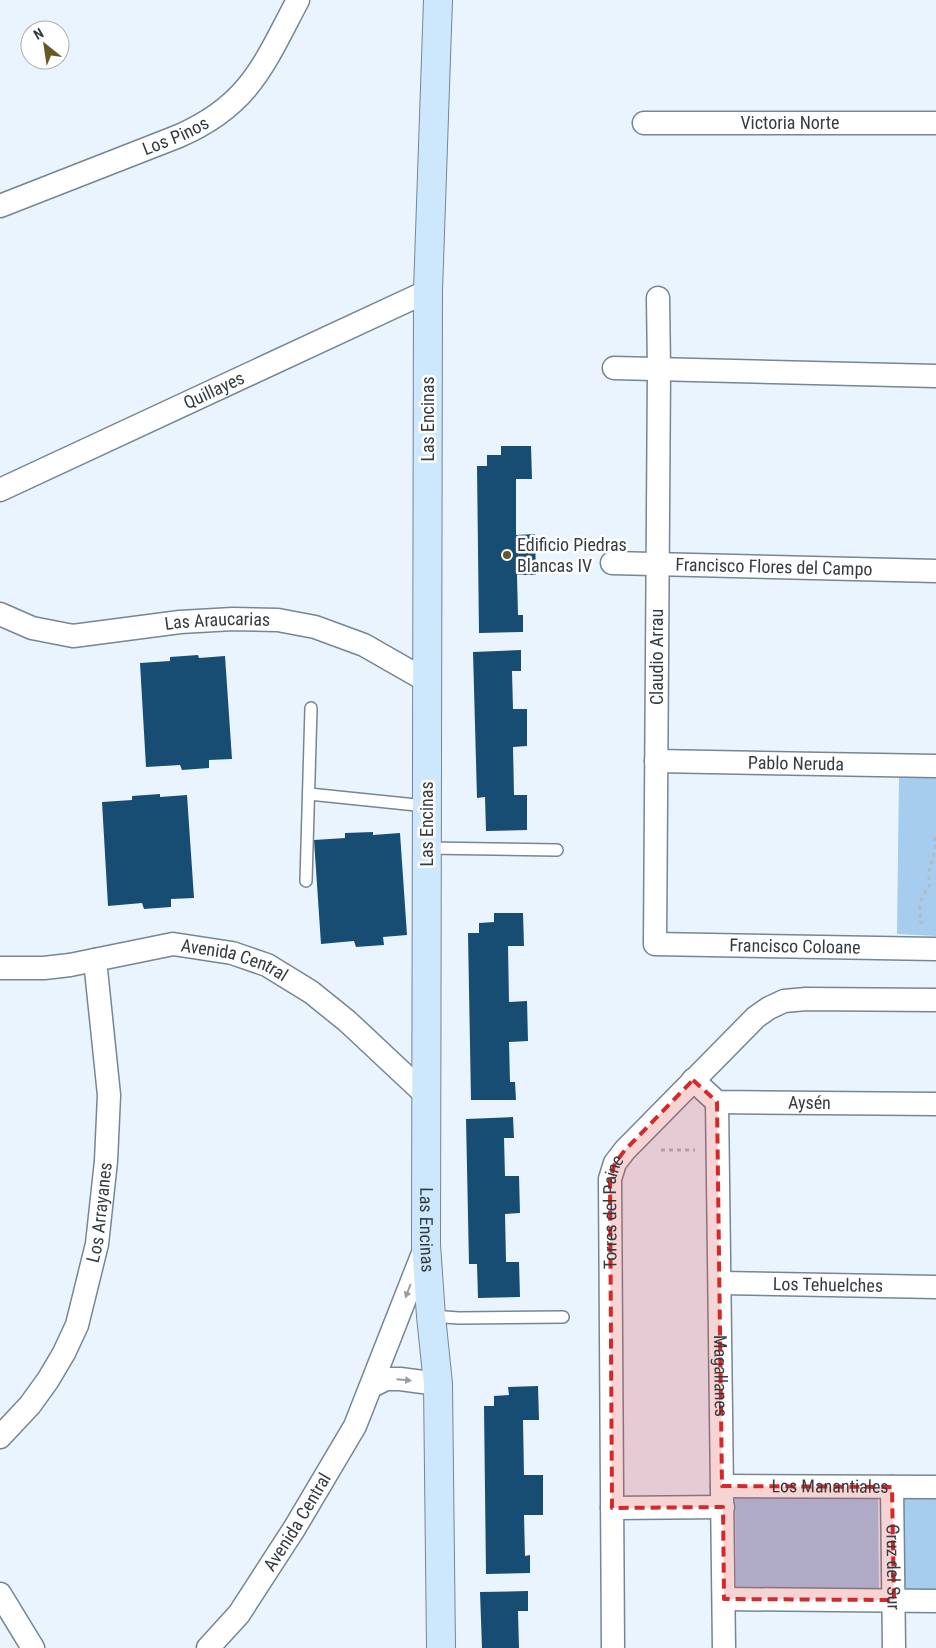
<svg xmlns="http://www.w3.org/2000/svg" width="936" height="1648" viewBox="0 0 936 1648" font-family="'Roboto Condensed',sans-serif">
	<rect width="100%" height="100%" fill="#e9f4fe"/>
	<g fill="#a6ccee">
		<path d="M 899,776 L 936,777 L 936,936 L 897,934 Z"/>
		<path d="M 735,1494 L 878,1495 L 879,1594 L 736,1594 Z"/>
		<path d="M 902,1494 L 936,1494 L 936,1594 L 901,1592 Z"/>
	</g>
	<g fill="#184d73">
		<path d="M 501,446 L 531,446 L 532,479 L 516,479 L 516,535 L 535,534 L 536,575 L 517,575 L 518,615 L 523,615 L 523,632 L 479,633 L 477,466 L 487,466 L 487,455 L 501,455 Z"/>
		<path d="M 521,650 L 521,671 L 512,671 L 513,709 L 527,709 L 527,746 L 513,747 L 514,795 L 527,795 L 527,830 L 486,831 L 485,797 L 477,798 L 473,652 Z"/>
		<path d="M 198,655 L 199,658 L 225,656 L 232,759 L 209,760 L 209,768 L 182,770 L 180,765 L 146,767 L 140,663 L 170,661 L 170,657 Z"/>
		<path d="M 160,794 L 160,797 L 187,795 L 194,898 L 171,899 L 171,907 L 144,909 L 142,903 L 108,906 L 102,802 L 132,800 L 132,796 Z"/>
		<path d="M 373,832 L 373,835 L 400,833 L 407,935 L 383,937 L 384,945 L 356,947 L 354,941 L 321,944 L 314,840 L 345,838 L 345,833 Z"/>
		<path d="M 494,913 L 523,913 L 524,946 L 508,946 L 509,1002 L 527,1001 L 528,1041 L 509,1042 L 510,1082 L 515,1082 L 516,1100 L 471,1100 L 468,933 L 479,933 L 479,923 L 494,922 Z"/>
		<path d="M 513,1117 L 514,1138 L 504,1138 L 505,1176 L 519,1176 L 520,1213 L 505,1214 L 506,1262 L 519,1262 L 520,1297 L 478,1298 L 477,1264 L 469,1264 L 466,1119 Z"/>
		<path d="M 538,1386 L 539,1420 L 523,1420 L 524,1475 L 543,1475 L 543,1515 L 524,1515 L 525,1556 L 530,1555 L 530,1573 L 486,1574 L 484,1406 L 494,1406 L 494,1396 L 509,1395 L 508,1387 Z"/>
		<path d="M 528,1591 L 528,1611 L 518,1611 L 519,1648 L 482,1648 L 480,1592 Z"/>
	</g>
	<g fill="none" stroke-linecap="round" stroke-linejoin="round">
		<g stroke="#758694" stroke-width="14">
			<g id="lane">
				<path d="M 309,794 L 426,806"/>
				<path d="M 427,848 L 557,850"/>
				<path d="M 306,881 L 311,708"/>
				<path d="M 431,1316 L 459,1318 L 563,1317"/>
			</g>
		</g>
		<g stroke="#758694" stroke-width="25">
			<g id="street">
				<path id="s1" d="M 644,123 L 936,123"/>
				<path id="s2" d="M 0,206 L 179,136 C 250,105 264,64 298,0"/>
				<path id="s3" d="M 658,298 L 659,369 L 655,944 L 936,949"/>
				<path d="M 614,368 L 936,376"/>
				<path id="s4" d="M 0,490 L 428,291"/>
				<path id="s5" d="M 612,563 L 936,571"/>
				<path id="s6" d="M 0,614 L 32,628 L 73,636 L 180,622 L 233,619 L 278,620 L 315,627 L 364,645 L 427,681"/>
				<path id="s7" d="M 656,761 L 936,766"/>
				<path id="s8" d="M 0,968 L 44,968 L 70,965 L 173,944 L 232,953 L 267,965 L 311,992 L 347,1021 L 426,1095"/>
				<path id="s9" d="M 693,1080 L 717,1102 L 936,1104"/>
				<path id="s10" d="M 717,1102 L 724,1648"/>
				<path id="s11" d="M 720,1283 L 936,1287"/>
				<path d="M 372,1386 L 386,1379 L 400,1379 L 438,1384"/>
				<path id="s12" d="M 0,1437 L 30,1405 L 48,1380 L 64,1353 L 77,1325 L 97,1244 L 106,1161 L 109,1095 L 95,960"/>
				<path id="s13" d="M 722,1486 L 936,1487"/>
				<path id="s14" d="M 892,1487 L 894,1648"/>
				<path d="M 612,1508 L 723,1507"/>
				<path d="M 0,1594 L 33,1648"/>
				<path d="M 724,1599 L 936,1601"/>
				<path id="s15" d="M 208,1648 L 239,1614 L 294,1529 L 355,1426 L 425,1248"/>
				<path id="s16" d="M 613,1648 L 610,1179 L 615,1163 L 625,1150 L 756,1017 L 769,1008 L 784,1001 L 806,999 L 936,1000"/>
			</g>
		</g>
		<g stroke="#758694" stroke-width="30">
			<g id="secondary">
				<path id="s17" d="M 438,0 L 428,291 L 426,1245 L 431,1316 L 438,1384 L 441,1648"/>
			</g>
		</g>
		<g stroke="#b2bcc5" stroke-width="3" stroke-dasharray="4 4" stroke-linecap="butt">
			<path d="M 919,923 L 922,922 C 917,909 921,895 930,885 C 926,866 933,865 935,849 C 936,843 934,839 936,833"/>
			<path d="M 661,1150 L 695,1150"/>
		</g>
		<use href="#lane" stroke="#fff" stroke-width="11"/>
		<use href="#street" stroke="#fff" stroke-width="22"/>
		<use href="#secondary" stroke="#cde8fd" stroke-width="28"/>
	</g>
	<defs><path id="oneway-solid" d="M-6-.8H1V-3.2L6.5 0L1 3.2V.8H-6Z" transform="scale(1.25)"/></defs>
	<g fill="#9a9ea0">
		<use href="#oneway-solid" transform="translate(408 1291) rotate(111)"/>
		<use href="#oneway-solid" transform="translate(404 1380) rotate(5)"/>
	</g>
	<path fill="#d62828" fill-opacity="0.2" stroke="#d62828" stroke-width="4" stroke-dasharray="10 6" stroke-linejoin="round" d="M 693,1080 L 717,1102 L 722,1486 L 892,1487 L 894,1600 L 724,1599 L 723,1507 L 612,1508 L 610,1179 L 615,1163 L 625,1150 Z"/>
	<circle fill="#665926" stroke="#fff" stroke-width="2" cx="507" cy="555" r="5"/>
	<g text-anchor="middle" stroke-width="5" stroke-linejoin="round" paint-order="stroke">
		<g font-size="18" fill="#343c42" stroke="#fff">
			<text dy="6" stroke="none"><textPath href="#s1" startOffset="146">Victoria Norte</textPath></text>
			<text dy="6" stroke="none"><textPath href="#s2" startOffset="189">Los Pinos</textPath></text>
			<text dy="6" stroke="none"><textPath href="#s4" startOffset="236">Quillayes</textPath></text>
			<text transform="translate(428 419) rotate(-90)" y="6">Las Encinas</text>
			<text dy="6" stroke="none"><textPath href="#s5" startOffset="162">Francisco Flores del Campo</textPath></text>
			<text dy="6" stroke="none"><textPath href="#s6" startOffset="222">Las Araucarias</textPath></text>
			<text transform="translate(657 657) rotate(-90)" y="6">Claudio Arrau</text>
			<text dy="6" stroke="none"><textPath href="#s7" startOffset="140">Pablo Neruda</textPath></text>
			<text transform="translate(427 824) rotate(-90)" y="6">Las Encinas</text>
			<text dy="6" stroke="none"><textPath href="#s3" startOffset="786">Francisco Coloane</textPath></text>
			<text dy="6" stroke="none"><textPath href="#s8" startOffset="239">Avenida Central</textPath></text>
			<text dy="6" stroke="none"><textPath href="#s9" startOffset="125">Aysén</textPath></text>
			<text dy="6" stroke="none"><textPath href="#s12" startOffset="252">Los Arrayanes</textPath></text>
			<text dy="6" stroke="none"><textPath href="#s16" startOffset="436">Torres del Paine</textPath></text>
			<text dy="6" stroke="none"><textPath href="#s17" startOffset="1230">Las Encinas</textPath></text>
			<text dy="6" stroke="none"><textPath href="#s11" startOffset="108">Los Tehuelches</textPath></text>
			<text dy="6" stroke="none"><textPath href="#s10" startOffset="274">Magallanes</textPath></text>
			<text dy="6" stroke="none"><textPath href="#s13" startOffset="108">Los Manantiales</textPath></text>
			<text dy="6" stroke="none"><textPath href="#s15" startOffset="155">Avenida Central</textPath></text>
			<text dy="6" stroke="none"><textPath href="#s14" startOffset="80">Cruz del Sur</textPath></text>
		</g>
		<g font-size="18" fill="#343c42" stroke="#fff" text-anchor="start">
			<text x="517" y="551">Edificio Piedras<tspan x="517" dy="21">Blancas IV</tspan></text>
		</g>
	</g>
	<g transform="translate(45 45) rotate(330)"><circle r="24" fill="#ffffff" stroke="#aeb1b3"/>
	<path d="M0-4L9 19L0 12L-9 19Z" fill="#665926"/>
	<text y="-8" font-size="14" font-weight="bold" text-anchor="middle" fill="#343c42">N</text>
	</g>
</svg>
